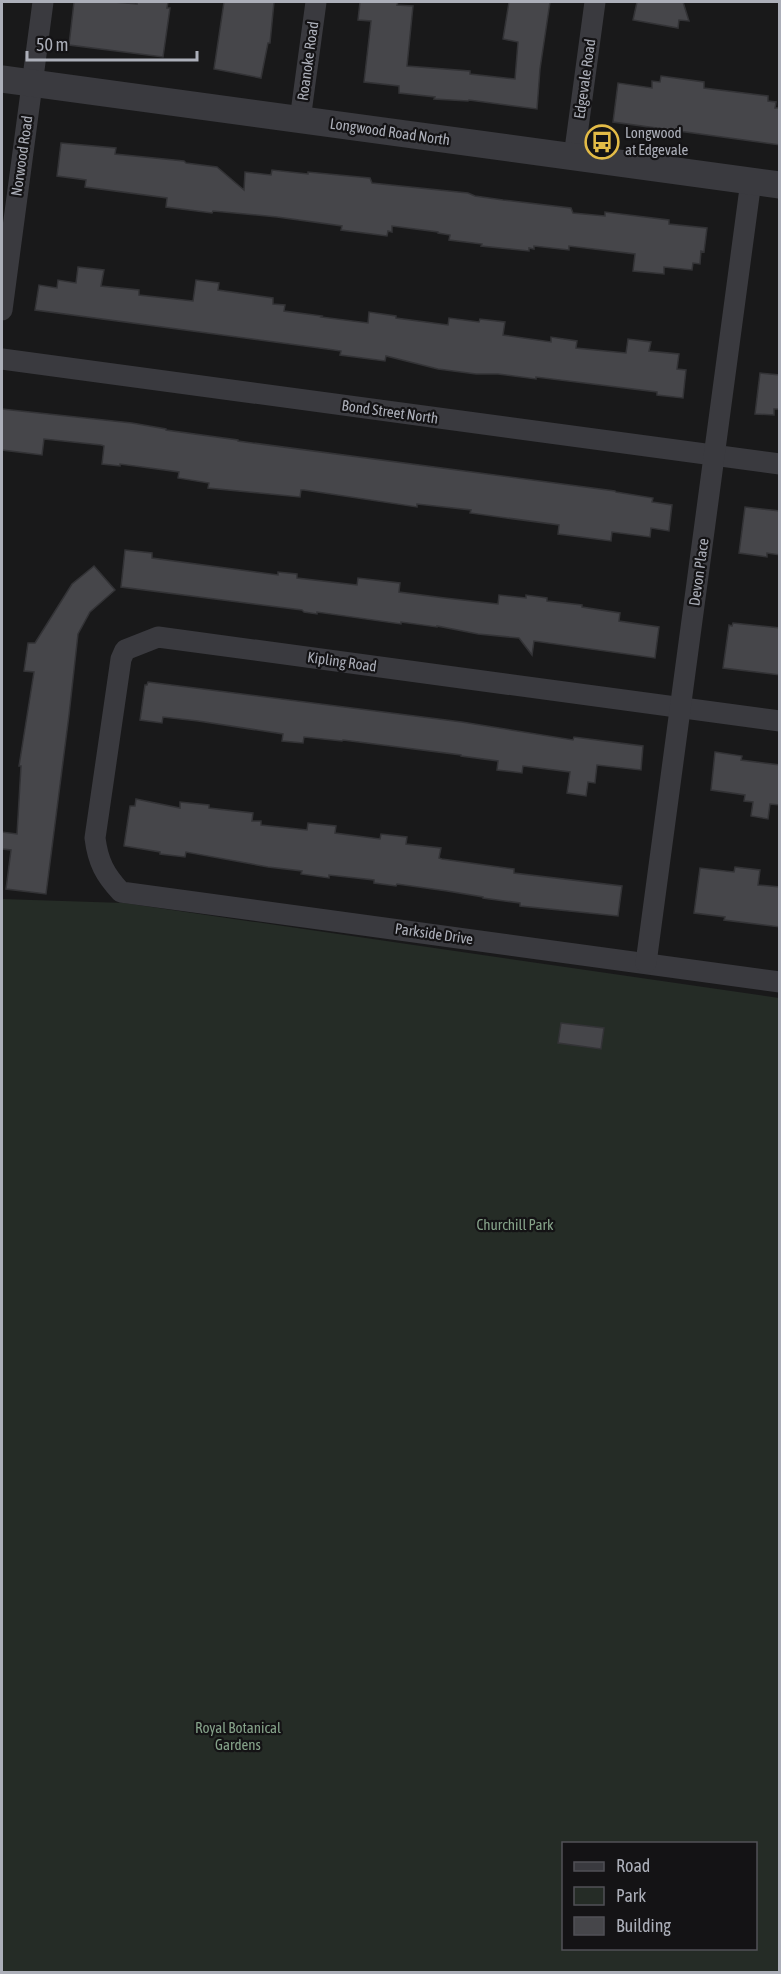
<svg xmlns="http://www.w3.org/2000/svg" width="781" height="1974" viewBox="0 0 781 1974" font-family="'Asap Condensed',sans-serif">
	<rect width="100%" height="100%" fill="#19191a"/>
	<path fill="#252c26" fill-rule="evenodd" d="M 2,899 L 124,903 L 779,998 L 779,1972 L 2,1972 ZM 564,1844 L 756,1844 L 756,1948 L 564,1948 Z"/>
	<g fill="#46464a" stroke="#333336" stroke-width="1.5">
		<path d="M 74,2 L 114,2 L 137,4 L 137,2 L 168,2 L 167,8 L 170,8 L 163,57 L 69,45 Z"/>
		<path d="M 224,2 L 274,2 L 270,43 L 268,43 L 261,78 L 214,69 Z"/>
		<path d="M 360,2 L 398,2 L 397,5 L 413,6 L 407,66 L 470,71 L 470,74 L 515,79 L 518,42 L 503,39 L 509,2 L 550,2 L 540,69 L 537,109 L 469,100 L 468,101 L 434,99 L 435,97 L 399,93 L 399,86 L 364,82 L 371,21 L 358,20 Z"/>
		<path d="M 637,2 L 683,2 L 689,21 L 679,20 L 678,28 L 633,20 Z"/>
		<path d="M 661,76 L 704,82 L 704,88 L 768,96 L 768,101 L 776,102 L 775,108 L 780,108 L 780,145 L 613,122 L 618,83 L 652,88 L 652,81 L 660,82 Z"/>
		<path d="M 61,143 L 116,148 L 115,154 L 184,161 L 186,163 L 217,167 L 244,190 L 245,172 L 271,175 L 272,170 L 308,174 L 308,172 L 370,178 L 372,183 L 468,193 L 475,196 L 503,200 L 571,208 L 573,213 L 605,216 L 605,212 L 669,220 L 669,224 L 707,228 L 704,252 L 701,251 L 700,264 L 693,263 L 692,270 L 664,267 L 664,274 L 633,271 L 635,254 L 569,246 L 569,250 L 534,246 L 534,249 L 529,248 L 529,251 L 481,246 L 482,244 L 449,240 L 450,235 L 438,233 L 438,232 L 392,226 L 392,232 L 388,231 L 387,236 L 341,230 L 342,226 L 277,217 L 213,211 L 212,213 L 166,207 L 167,198 L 85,187 L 86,180 L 57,176 Z"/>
		<path d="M 78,267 L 104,270 L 101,286 L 139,290 L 139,295 L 193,301 L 196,280 L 219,283 L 218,290 L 273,298 L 273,304 L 285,305 L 284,311 L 322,316 L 321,317 L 368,323 L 369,312 L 396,316 L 396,318 L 448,325 L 449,318 L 479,322 L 480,319 L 505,322 L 503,335 L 551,342 L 551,337 L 577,341 L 576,348 L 626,353 L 628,339 L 651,342 L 649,351 L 679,354 L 677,369 L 686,370 L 683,398 L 657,395 L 657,392 L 536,377 L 536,379 L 498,374 L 476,374 L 438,369 L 386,356 L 385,361 L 340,355 L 341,351 L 327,349 L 35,310 L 39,285 L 57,288 L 58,280 L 76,283 Z"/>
		<path d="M 760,373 L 780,375 L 780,409 L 774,409 L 774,415 L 755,414 Z"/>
		<path d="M 2,409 L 132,423 L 166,429 L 166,430 L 238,440 L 238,441 L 615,491 L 616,492 L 653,498 L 652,502 L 672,505 L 669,531 L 651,528 L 650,537 L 612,532 L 611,541 L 558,534 L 559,525 L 470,513 L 471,510 L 417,504 L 417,507 L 304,490 L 301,490 L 300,497 L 208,488 L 209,483 L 178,478 L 179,472 L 120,464 L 120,466 L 102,464 L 104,446 L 101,445 L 44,439 L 42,455 L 2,450 Z"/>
		<path d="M 745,507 L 780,511 L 780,555 L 767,553 L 767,557 L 739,553 Z"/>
		<path d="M 125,550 L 152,553 L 152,558 L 278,575 L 278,572 L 297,574 L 297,578 L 357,585 L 358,578 L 400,583 L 399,592 L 445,598 L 498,604 L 499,595 L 526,598 L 526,595 L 547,598 L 547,601 L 582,605 L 582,607 L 620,613 L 619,621 L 659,627 L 655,658 L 534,641 L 532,655 L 519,638 L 478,634 L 437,626 L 437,627 L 401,622 L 401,624 L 317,612 L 317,614 L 304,612 L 302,610 L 121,587 Z"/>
		<path d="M 94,566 L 115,590 L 90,612 L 78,634 L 69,715 L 46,894 L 6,889 L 11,850 L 2,849 L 2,832 L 17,834 L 21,766 L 19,766 L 34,672 L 24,671 L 28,643 L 35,643 L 72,584 Z"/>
		<path d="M 733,623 L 780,628 L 780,675 L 723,668 L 729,625 L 732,626 Z"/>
		<path d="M 148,682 L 462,722 L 573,740 L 574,737 L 643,746 L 641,770 L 597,765 L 595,783 L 588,782 L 586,796 L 567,793 L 570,772 L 523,766 L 522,773 L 497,770 L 498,761 L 461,756 L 461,755 L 343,740 L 342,741 L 304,737 L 303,743 L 282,741 L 283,734 L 198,721 L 163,717 L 162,723 L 140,720 L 145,685 L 147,685 Z"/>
		<path d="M 715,752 L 742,756 L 741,760 L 780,765 L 780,805 L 770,804 L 768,819 L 751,816 L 753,802 L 744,801 L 745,795 L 711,790 Z"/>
		<path d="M 136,799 L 180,808 L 180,802 L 209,805 L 209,808 L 253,813 L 252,821 L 261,821 L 261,825 L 307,830 L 308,823 L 336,826 L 335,833 L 380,839 L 381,834 L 407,837 L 406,844 L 441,848 L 439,858 L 442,859 L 514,869 L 514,873 L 622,886 L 618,916 L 520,906 L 520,903 L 483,898 L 483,897 L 447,891 L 397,884 L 396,886 L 374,883 L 374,880 L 329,875 L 329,878 L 301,874 L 302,871 L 268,867 L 186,852 L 185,857 L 160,854 L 160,852 L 124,846 L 130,806 L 135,806 Z"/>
		<path d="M 735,867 L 760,870 L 758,885 L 780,887 L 780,927 L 724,920 L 725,917 L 694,913 L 700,868 L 734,872 Z"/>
		<path d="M 561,1023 L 604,1028 L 601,1049 L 558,1043 Z"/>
	</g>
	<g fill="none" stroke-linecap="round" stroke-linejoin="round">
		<g stroke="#3a3a3f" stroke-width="21">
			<path d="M 300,120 L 316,2"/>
			<path d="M 574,157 L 595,2"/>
			<path d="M 2,310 L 43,2"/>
			<path d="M 2,359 L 780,464"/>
			<path d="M 780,721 L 158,637 L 125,650 L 121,659 L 95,838 C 98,862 105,875 121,892 L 780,982"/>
			<path d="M 646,963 L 751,181"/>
		</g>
		<path stroke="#3a3a3f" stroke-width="27" d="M 2,79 L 780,185"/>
	</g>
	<defs>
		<g id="bus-ring" transform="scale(1.725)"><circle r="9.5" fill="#141315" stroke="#e3bb47" stroke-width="1.5"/><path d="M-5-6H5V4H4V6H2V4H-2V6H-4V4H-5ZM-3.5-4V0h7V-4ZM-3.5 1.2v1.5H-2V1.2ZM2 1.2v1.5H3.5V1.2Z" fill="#e3bb47"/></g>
	</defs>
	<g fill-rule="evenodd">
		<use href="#bus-ring" x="602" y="142"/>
	</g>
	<g text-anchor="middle" stroke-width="4.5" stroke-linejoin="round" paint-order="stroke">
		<g font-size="15" fill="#acafb9" stroke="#141315">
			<text transform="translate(308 61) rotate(-82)" y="5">Roanoke Road</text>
			<text transform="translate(585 79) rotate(-82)" y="5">Edgevale Road</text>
			<text transform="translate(390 132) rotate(8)" y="5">Longwood Road North</text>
			<text transform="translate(22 156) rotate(-82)" y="5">Norwood Road</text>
			<text transform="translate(390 412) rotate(8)" y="5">Bond Street North</text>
			<text transform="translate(699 572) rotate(-82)" y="5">Devon Place</text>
			<text transform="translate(342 662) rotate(8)" y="5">Kipling Road</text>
			<text transform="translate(434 934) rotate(8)" y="5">Parkside Drive</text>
		</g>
		<g font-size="15" fill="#acafb9" stroke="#141315" text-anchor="start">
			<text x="625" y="138">Longwood<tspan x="625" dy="17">at Edgevale</tspan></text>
		</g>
		<g font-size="15" fill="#85a289" stroke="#141315">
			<text x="515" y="1230">Churchill Park</text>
			<text x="238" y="1733">Royal Botanical<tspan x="238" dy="17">Gardens</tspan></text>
		</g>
	</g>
	<rect width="781" height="1974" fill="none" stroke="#acafb9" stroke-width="6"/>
	<rect x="562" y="1842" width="195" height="108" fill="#141315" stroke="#515157" stroke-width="1.5"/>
	<rect x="574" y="1862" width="30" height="9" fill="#3a3a3f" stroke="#515157" stroke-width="1.5"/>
	<text x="616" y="1872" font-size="18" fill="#acafb9">Road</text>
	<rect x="574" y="1887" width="30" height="18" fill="#252c26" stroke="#515157" stroke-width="1.5"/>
	<text x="616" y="1902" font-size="18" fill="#acafb9">Park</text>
	<rect x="574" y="1917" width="30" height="18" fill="#46464a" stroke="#515157" stroke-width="1.5"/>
	<text x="616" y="1932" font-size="18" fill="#acafb9">Building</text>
	<path d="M27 51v9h170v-9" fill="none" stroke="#acafb9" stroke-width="3"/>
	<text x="36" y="51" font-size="18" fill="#acafb9" stroke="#141315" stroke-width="4.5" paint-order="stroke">50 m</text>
</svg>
